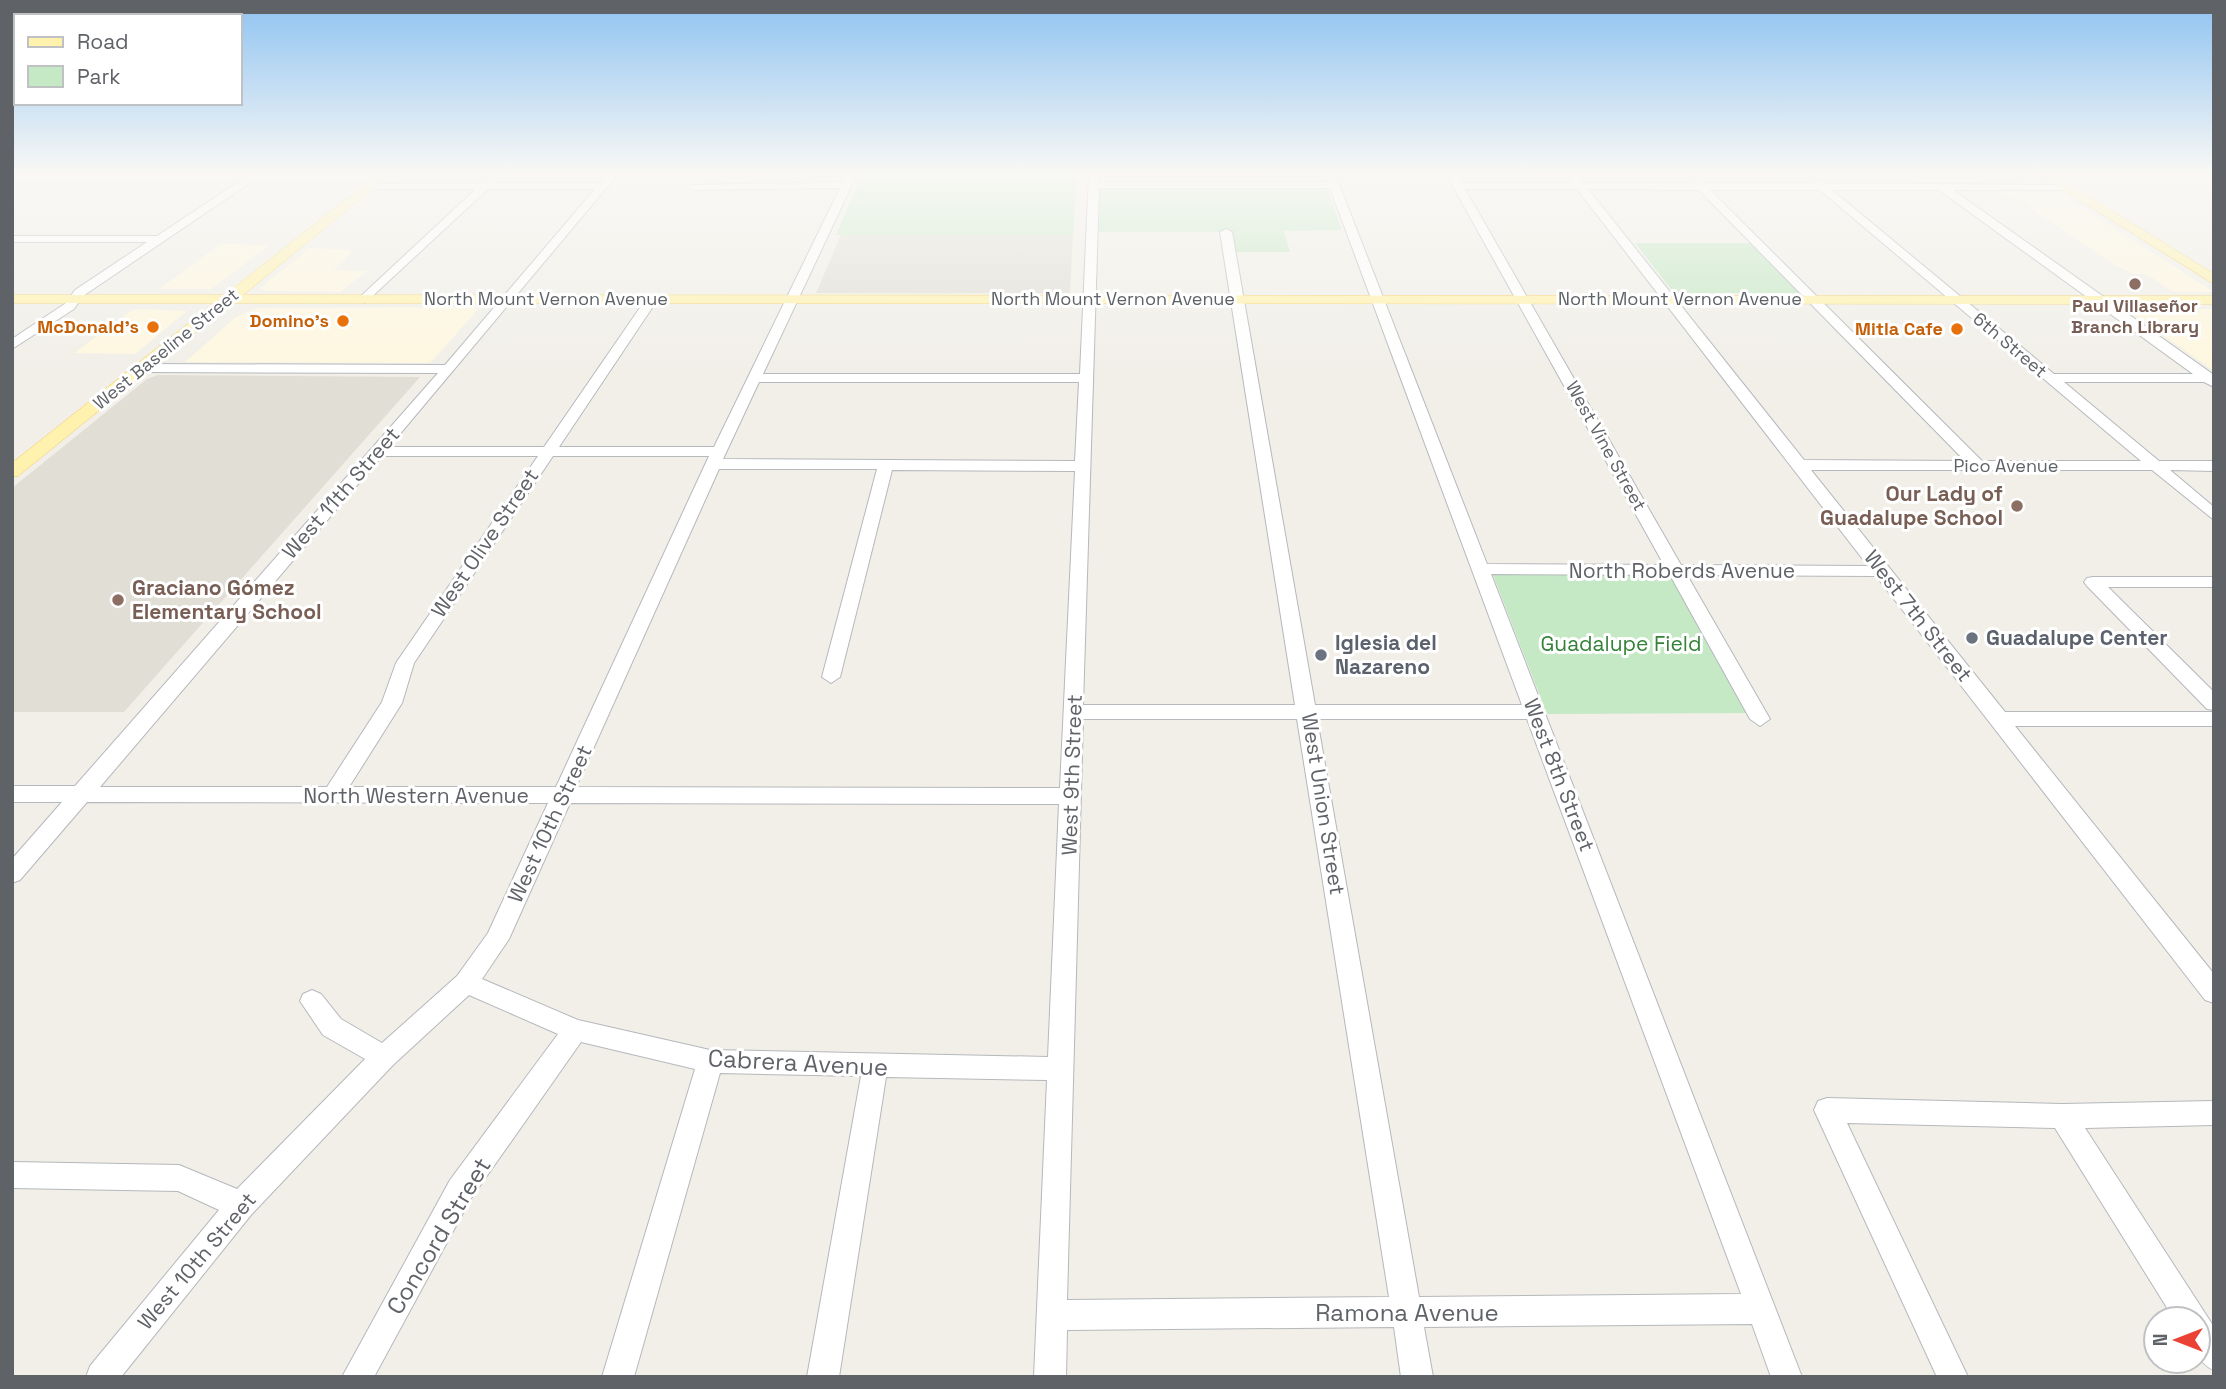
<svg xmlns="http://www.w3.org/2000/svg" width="2226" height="1389" viewBox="0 0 2226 1389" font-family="'Space Grotesk',sans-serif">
	<rect width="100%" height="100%" fill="#f1efe8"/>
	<g fill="#fef7e0">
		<path d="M 1999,191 L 2060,193 L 2214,292 L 2173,292 L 2146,274 L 2134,274 L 2115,265 L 2016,198 L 2008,198 Z"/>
		<path d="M 221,244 L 270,245 L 211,289 L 159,289 Z"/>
		<path d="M 310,248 L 349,250 L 351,253 L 333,270 L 367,271 L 340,292 L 265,291 L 260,288 Z"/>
		<path d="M 471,307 L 477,308 L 475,313 L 431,362 L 426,363 L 185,362 L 236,317 L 257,308 Z"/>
		<path d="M 140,309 L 187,311 L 135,354 L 74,353 L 132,310 Z"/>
		<path d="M 2131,309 L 2214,309 L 2214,371 L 2130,312 Z"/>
	</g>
	<g fill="#e1ded6">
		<path d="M 841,235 L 1073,235 L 1070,293 L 816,293 Z"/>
		<path d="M 158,375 L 420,377 L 124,712 L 12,712 L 12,488 L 147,379 Z"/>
	</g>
	<g fill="#c5e8c5">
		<path d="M 862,174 L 1077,174 L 1073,235 L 836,235 Z"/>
		<path d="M 1099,188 L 1327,188 L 1342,230 L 1284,231 L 1290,252 L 1235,252 L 1230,232 L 1098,232 Z"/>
		<path d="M 1635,243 L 1751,243 L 1800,293 L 1674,293 Z"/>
		<path d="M 1669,574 L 1749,713 L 1547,714 L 1493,575 Z"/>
	</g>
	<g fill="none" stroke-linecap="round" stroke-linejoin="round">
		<g stroke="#b5b8bc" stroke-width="2">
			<g id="minor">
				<path d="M 12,174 L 381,174 L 386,177 L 381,180 L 254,180 L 83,296 L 74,309 L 12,349 L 12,339 L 66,303 L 75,290 L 147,242 L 12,242 L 12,236 L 157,236 L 241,180 L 12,180 Z"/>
				<path d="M 608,174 L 618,174 L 389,447 L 544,447 L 648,296 L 652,295 L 658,299 L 559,447 L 714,447 L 840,188 L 693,190 L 688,187 L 689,185 L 843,182 L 847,174 L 857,174 L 763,374 L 1080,374 L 1089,174 L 1099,174 L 1099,182 L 1328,182 L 1325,174 L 1335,174 L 1487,564 L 1664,565 L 1446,174 L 1456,174 L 1461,183 L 1572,183 L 1565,174 L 1575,174 L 1583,183 L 1693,183 L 1697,179 L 1704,183 L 1813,183 L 1818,180 L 1825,183 L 2069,185 L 2069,189 L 2065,190 L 1953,190 L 2214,375 L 2214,387 L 2204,382 L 2064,382 L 2159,461 L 2214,461 L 2214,471 L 2170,470 L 2214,507 L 2214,520 L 2152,470 L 1811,470 L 2005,712 L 2214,712 L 2214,726 L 2015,726 L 2214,974 L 2214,1003 L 2205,1000 L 1876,576 L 1687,575 L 1770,719 L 1760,726 L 1750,719 L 1670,575 L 1491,574 L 1802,1377 L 1771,1377 L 1752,1324 L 1424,1327 L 1433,1377 L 1401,1377 L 1394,1327 L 1067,1330 L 1066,1377 L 1034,1377 L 1047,1080 L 886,1077 L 839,1377 L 807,1377 L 861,1076 L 720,1073 L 634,1377 L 602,1377 L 695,1069 L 581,1042 L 470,1200 L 374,1377 L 342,1377 L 450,1180 L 558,1034 L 469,995 L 393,1065 L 251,1215 L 121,1377 L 86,1377 L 90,1366 L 219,1210 L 178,1191 L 12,1188 L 12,1162 L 179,1165 L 237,1189 L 365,1059 L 323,1035 L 300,1001 L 303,994 L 312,990 L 321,994 L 341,1019 L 382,1043 L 457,976 L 488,933 L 548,803 L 87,802 L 20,880 L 12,883 L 12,859 L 62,802 L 12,802 L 12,786 L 75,786 L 438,373 L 141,372 L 134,368 L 141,364 L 445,365 L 595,189 L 488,189 L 365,303 L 359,299 L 361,296 L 476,189 L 370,189 L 366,188 L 366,184 L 483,183 L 490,179 L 495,183 L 600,183 ZM 1099,188 L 1330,188 L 1522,705 L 1315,705 L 1232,232 L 1226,229 L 1220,232 L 1295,705 L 1083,705 ZM 1465,189 L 1577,189 L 1868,566 L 1681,565 ZM 1588,189 L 1699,190 L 1965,461 L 1804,460 ZM 1710,190 L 1820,190 L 2141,461 L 1982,461 ZM 1832,190 L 1939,190 L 2193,374 L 2054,374 ZM 759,382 L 1079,382 L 1075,461 L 723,459 ZM 382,456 L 538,456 L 396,663 L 382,702 L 327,787 L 100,787 ZM 553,456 L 709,456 L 556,787 L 349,787 L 402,703 L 414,663 ZM 719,469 L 877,469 L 822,677 L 831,683 L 840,677 L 892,470 L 1075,471 L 1060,788 L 576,787 ZM 1083,719 L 1297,719 L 1389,1297 L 1067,1300 ZM 1317,719 L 1527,719 L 1741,1294 L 1419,1297 ZM 570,803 L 1059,804 L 1048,1057 L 710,1050 L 578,1020 L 482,979 L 509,939 Z"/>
				<path d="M 2093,577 L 2214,577 L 2214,587 L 2108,587 L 2214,692 L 2214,710 L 2207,709 L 2087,586 L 2084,582 L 2087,578 Z"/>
				<path d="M 1827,1098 L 2062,1104 L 2214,1101 L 2214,1125 L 2085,1128 L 2214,1327 L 2214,1370 C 2192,1361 2198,1340 2198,1319 L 2174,1319 L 2055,1128 L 1847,1123 L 1968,1377 L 1937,1377 L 1814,1110 L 1818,1101 Z"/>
			</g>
		</g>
		<g stroke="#f2c960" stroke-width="1">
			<g id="major">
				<path d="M 378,174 L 391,174 L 243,295 L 2214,296 L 2214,304 L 232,303 L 18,476 L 12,477 L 12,463 L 214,303 L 12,303 L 12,295 L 225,295 Z"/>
				<path d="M 2038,174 L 2052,174 L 2214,274 L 2214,284 Z"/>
			</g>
		</g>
		<use href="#minor" fill="#fff" fill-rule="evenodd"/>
		<use href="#major" fill="#fff2af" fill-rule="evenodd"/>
	</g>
	<linearGradient id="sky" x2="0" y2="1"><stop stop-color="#8fc3f1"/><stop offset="0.47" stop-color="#f9f8f5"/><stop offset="1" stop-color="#f9f8f5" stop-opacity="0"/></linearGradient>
	<rect width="2226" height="368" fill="url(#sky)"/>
	<g fill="#8d6e63" stroke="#fff" stroke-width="2.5">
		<circle cx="2135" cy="284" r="7"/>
		<circle cx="2017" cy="506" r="7"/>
		<circle cx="118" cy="600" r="7"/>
	</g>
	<g fill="#e8710a" stroke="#fff" stroke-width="2.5">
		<circle cx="343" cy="321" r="7"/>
		<circle cx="153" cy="327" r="7"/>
		<circle cx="1957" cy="329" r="7"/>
	</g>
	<g fill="#6b7280" stroke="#fff" stroke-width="2.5">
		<circle cx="1972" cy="638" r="7"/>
		<circle cx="1321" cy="655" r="7"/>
	</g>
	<g text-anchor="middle" stroke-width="6" stroke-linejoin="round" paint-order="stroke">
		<g font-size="18" fill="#5f6368" stroke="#fff">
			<text x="546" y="305">North Mount Vernon Avenue</text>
			<text x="1113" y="305">North Mount Vernon Avenue</text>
			<text x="1680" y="305">North Mount Vernon Avenue</text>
			<text transform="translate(2010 345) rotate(40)" y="6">6th Street</text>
			<text transform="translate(166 349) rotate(-39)" y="6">West Baseline Street</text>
			<text transform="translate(1606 446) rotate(61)" y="6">West Vine Street</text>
			<text x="2006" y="472">Pico Avenue</text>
		</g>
		<g font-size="18" font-weight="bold" fill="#785e54" stroke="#fff">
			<text x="2135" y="312">Paul Villaseñor<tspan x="2135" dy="21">Branch Library</tspan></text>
		</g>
		<g font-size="18" font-weight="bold" fill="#c56008" stroke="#fff" text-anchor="end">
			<text x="329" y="327">Domino's</text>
			<text x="139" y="333">McDonald's</text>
			<text x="1943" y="335">Mitla Cafe</text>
		</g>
		<g font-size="21" fill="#5f6368" stroke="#fff">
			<text transform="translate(341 493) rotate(-49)" y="7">West 11th Street</text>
			<text transform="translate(485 543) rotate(-56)" y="7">West Olive Street</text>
			<text x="1682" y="578">North Roberds Avenue</text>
			<text transform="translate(1918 616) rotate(52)" y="7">West 7th Street</text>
			<text transform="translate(1072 775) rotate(-88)" y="7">West 9th Street</text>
			<text transform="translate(1559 775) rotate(69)" y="7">West 8th Street</text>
			<text x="416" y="803">North Western Avenue</text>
			<text transform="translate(1323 804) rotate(81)" y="7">West Union Street</text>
			<text transform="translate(550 824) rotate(-65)" y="7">West 10th Street</text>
			<text transform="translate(197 1261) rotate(-50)" y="7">West 10th Street</text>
		</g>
		<g font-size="21" font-weight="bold" fill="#785e54" stroke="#fff" text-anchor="end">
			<text x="2003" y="501">Our Lady of<tspan x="2003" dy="24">Guadalupe School</tspan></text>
			<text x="132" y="595" text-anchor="start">Graciano Gómez<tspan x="132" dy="24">Elementary School</tspan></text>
		</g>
		<g font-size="21" font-weight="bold" fill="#5b616d" stroke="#fff" text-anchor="start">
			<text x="1986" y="645">Guadalupe Center</text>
			<text x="1335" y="650">Iglesia del<tspan x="1335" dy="24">Nazareno</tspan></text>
		</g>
		<g font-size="21" fill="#348238" stroke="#fff">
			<text x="1621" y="651">Guadalupe Field</text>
		</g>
		<g font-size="24" fill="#5f6368" stroke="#fff">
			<text transform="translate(798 1063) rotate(3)" y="8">Cabrera Avenue</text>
			<text transform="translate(439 1236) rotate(-59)" y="8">Concord Street</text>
			<text x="1407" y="1321">Ramona Avenue</text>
		</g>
	</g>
	<rect width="2226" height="1389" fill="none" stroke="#5f6368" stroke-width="28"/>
	<rect x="14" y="14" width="228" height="91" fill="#ffffff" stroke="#bfc1c3" stroke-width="2"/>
	<rect x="28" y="37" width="35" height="10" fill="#fff2af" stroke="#bfc1c3" stroke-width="2"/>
	<text x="77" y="49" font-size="21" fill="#5f6368">Road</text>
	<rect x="28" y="66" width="35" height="21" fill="#c5e8c5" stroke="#bfc1c3" stroke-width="2"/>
	<text x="77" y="84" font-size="21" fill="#5f6368">Park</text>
	<g transform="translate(2177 1340) rotate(270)"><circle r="33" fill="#ffffff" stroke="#bfc1c3" stroke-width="2"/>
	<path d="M0-5L12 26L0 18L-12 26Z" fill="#ea4335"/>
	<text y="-10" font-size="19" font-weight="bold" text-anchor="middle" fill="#5f6368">N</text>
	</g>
</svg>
